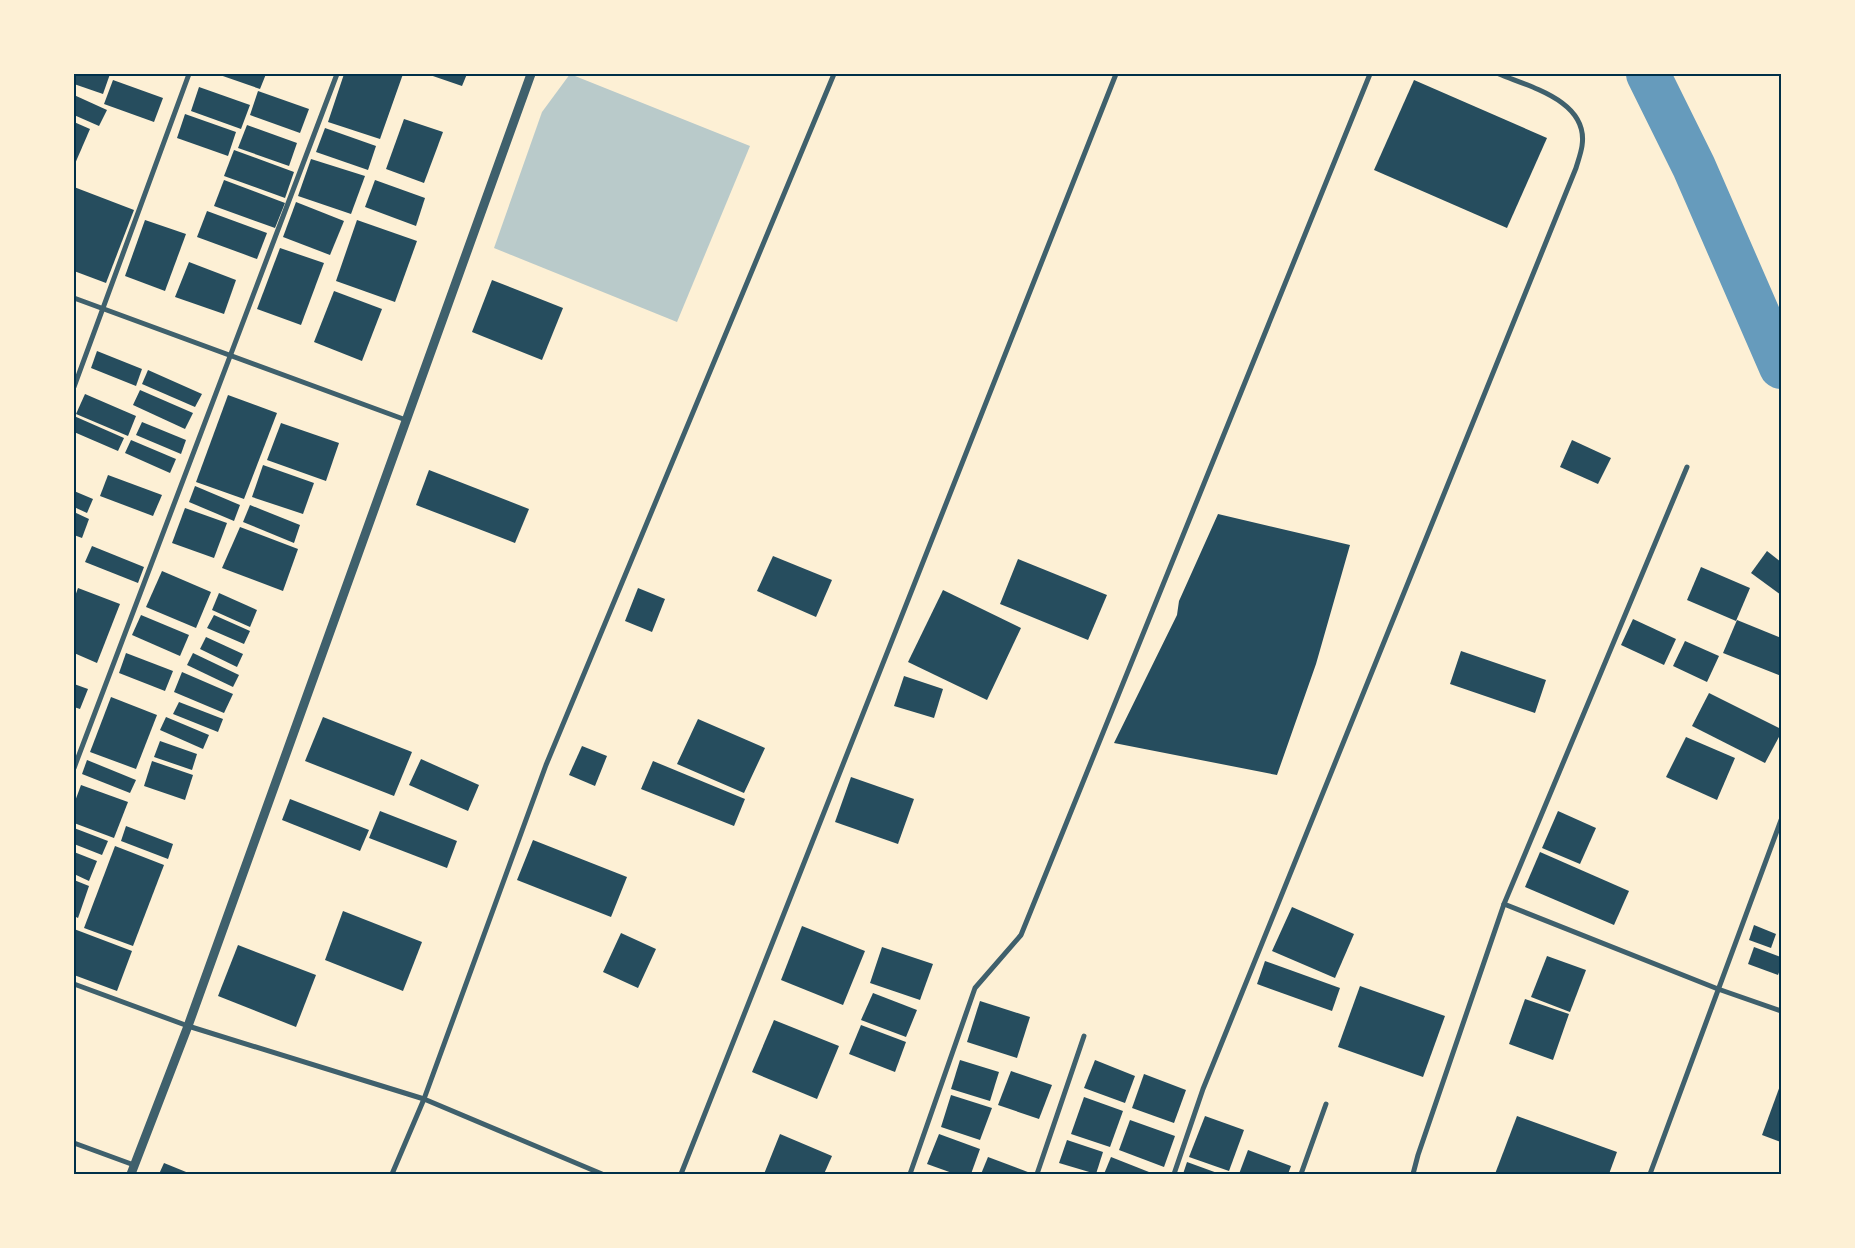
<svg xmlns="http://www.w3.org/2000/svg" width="1855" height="1248" viewBox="0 0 1855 1248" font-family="Commissioner,sans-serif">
	<rect width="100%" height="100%" fill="#fdf0d5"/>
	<path fill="#b9caca" d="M 570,74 L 750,146 L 677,322 L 494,248 L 542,112 Z"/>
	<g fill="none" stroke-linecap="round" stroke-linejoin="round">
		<path stroke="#669bbc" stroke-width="44" d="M 1648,74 L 1694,167 L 1781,367"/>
	</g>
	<g fill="#264d5e">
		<path d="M 74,74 L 110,74 L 103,94 L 74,84 Z"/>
		<path d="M 217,74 L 266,74 L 260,89 Z"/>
		<path d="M 344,74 L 403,74 L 380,139 L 328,122 Z"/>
		<path d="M 427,74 L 467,74 L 462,86 Z"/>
		<path d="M 113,80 L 163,98 L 154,122 L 104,104 Z"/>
		<path d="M 1414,80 L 1547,138 L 1507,228 L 1374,170 Z"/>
		<path d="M 199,87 L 250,105 L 241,129 L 191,111 Z"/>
		<path d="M 258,91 L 309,109 L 300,133 L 250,115 Z"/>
		<path d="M 74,95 L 107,110 L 99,126 L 74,115 Z"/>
		<path d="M 185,114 L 236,132 L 228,156 L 177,138 Z"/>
		<path d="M 404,119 L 443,132 L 424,183 L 386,169 Z"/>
		<path d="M 74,122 L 90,129 L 74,166 Z"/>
		<path d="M 247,125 L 297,143 L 289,166 L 238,148 Z"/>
		<path d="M 325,128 L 376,146 L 368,170 L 316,152 Z"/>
		<path d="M 234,150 L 294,172 L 285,198 L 224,176 Z"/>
		<path d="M 311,159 L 365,176 L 351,214 L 298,196 Z"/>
		<path d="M 224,180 L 285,203 L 275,228 L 214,206 Z"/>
		<path d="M 375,180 L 425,198 L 416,226 L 365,207 Z"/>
		<path d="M 74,187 L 134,210 L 106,283 L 74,271 Z"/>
		<path d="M 296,202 L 344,221 L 330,255 L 283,237 Z"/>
		<path d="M 207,211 L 267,233 L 257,259 L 197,237 Z"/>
		<path d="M 145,220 L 186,234 L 165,291 L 125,276 Z"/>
		<path d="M 357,220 L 417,241 L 395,302 L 336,281 Z"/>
		<path d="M 280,248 L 324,263 L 301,325 L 257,309 Z"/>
		<path d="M 189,262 L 236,280 L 224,314 L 175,297 Z"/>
		<path d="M 492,280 L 563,308 L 542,360 L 472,332 Z"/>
		<path d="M 334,291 L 382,309 L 362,361 L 314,342 Z"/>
		<path d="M 97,351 L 142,369 L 136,386 L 91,368 Z"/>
		<path d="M 148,370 L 202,394 L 195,407 L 142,384 Z"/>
		<path d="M 140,390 L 193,413 L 185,429 L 133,405 Z"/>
		<path d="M 85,394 L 136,416 L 128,436 L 76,414 Z"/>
		<path d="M 228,395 L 277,413 L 244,499 L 196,482 Z"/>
		<path d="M 74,416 L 124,438 L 118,451 L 74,432 Z"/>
		<path d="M 142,422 L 186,440 L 181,454 L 136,435 Z"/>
		<path d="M 281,423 L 339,443 L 326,481 L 267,460 Z"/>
		<path d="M 131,440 L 176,459 L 170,473 L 125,453 Z"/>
		<path d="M 1572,440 L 1611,458 L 1598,484 L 1560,467 Z"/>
		<path d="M 263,465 L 314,483 L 303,514 L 252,497 Z"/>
		<path d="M 429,470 L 529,509 L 515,543 L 416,505 Z"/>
		<path d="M 108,475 L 162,495 L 153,516 L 100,496 Z"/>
		<path d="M 195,486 L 240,505 L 234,521 L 189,502 Z"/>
		<path d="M 74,491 L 93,499 L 87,513 L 74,507 Z"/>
		<path d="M 250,505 L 300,525 L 294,543 L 243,522 Z"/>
		<path d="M 185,508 L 227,523 L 214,558 L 172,543 Z"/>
		<path d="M 74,512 L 89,519 L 82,538 L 74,535 Z"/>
		<path d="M 1218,514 L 1350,545 L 1316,664 L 1277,775 L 1114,743 L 1177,615 L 1179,601 Z"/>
		<path d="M 240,527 L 298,549 L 283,591 L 222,568 Z"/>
		<path d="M 92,546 L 144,567 L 138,583 L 85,562 Z"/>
		<path d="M 1767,551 L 1781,562 L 1781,595 L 1751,573 Z"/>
		<path d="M 773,556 L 832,580 L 816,617 L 757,591 Z"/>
		<path d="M 1018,559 L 1107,595 L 1088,640 L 1000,604 Z"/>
		<path d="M 1701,567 L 1750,588 L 1736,621 L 1687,600 Z"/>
		<path d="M 162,571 L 211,592 L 196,628 L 146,607 Z"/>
		<path d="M 78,588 L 120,604 L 97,663 L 74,653 L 74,599 Z"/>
		<path d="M 638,588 L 665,599 L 652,632 L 625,621 Z"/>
		<path d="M 943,590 L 1021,628 L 987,700 L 908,662 Z"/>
		<path d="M 219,593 L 257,610 L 250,627 L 212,610 Z"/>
		<path d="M 141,615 L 189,635 L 180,656 L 132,635 Z"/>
		<path d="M 214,615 L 250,631 L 244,644 L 207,628 Z"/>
		<path d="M 1633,619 L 1676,639 L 1664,665 L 1621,645 Z"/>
		<path d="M 1737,620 L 1781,638 L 1781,676 L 1723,653 Z"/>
		<path d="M 206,637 L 243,654 L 237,667 L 200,649 Z"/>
		<path d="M 1685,641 L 1719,656 L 1707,682 L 1673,666 Z"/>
		<path d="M 1461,651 L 1546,680 L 1535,713 L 1450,684 Z"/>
		<path d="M 126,653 L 173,671 L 165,691 L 119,673 Z"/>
		<path d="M 193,653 L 239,675 L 233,687 L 187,665 Z"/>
		<path d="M 182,672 L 233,694 L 224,713 L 174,692 Z"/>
		<path d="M 904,676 L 943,689 L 934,718 L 894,706 Z"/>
		<path d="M 74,684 L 88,689 L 80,709 L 74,707 Z"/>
		<path d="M 1709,693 L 1781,729 L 1781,733 L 1765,763 L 1692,726 Z"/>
		<path d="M 111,697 L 157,715 L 136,769 L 90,752 Z"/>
		<path d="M 179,702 L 223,719 L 218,732 L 173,714 Z"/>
		<path d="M 166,717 L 209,735 L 203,749 L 160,730 Z"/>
		<path d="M 323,717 L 412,752 L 394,796 L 305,761 Z"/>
		<path d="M 698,719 L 765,748 L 744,793 L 677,764 Z"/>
		<path d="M 1686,737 L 1735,758 L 1717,800 L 1666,777 Z"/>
		<path d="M 160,741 L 197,754 L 192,770 L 154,757 Z"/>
		<path d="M 582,746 L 607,756 L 595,786 L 569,775 Z"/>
		<path d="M 421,759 L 479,785 L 468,811 L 409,785 Z"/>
		<path d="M 87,760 L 136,780 L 130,793 L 82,774 Z"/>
		<path d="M 152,761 L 193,775 L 185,800 L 144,786 Z"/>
		<path d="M 653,761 L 745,799 L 734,826 L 641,789 Z"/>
		<path d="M 851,777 L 914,799 L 898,844 L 835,822 Z"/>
		<path d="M 81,785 L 128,802 L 114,838 L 74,823 L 74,804 Z"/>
		<path d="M 290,799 L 369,830 L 360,851 L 282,820 Z"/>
		<path d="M 380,811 L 457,841 L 447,868 L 369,838 Z"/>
		<path d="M 1558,811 L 1596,828 L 1580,864 L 1542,848 Z"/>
		<path d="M 126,826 L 173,844 L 168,859 L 121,841 Z"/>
		<path d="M 74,828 L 108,841 L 102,855 L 74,844 Z"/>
		<path d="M 533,840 L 627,877 L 611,917 L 517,880 Z"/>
		<path d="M 115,846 L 164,865 L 133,946 L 84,928 Z"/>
		<path d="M 74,852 L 97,861 L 89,881 L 74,874 Z"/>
		<path d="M 1540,852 L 1629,891 L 1614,925 L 1525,887 Z"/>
		<path d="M 74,880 L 89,886 L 78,918 L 74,916 Z"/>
		<path d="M 1292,907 L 1354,934 L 1335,978 L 1272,951 Z"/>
		<path d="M 343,911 L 422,942 L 403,991 L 325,960 Z"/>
		<path d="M 1754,925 L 1776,934 L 1771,948 L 1749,940 Z"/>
		<path d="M 802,926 L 865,951 L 843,1005 L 781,980 Z"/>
		<path d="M 74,929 L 132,951 L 117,991 L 74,975 Z"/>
		<path d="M 621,933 L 656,949 L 638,988 L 603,972 Z"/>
		<path d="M 238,945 L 316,975 L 296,1027 L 218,996 Z"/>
		<path d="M 882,947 L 933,964 L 920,1000 L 870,983 Z"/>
		<path d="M 1754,947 L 1781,957 L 1781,967 L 1778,975 L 1748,964 Z"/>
		<path d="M 1547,956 L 1586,970 L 1570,1012 L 1531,997 Z"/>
		<path d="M 1265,961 L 1340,988 L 1332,1011 L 1257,984 Z"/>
		<path d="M 1360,986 L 1445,1016 L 1423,1077 L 1338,1047 Z"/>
		<path d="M 873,993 L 917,1010 L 906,1037 L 861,1020 Z"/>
		<path d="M 1525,999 L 1569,1014 L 1553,1060 L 1509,1044 Z"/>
		<path d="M 980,1001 L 1030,1017 L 1017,1058 L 967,1042 Z"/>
		<path d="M 774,1020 L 839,1046 L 817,1099 L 752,1072 Z"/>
		<path d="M 861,1025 L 906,1042 L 895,1072 L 849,1054 Z"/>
		<path d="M 960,1060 L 999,1072 L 990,1101 L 951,1089 Z"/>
		<path d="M 1095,1060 L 1135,1076 L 1125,1103 L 1084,1088 Z"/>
		<path d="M 1011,1071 L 1052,1085 L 1039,1119 L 998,1105 Z"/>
		<path d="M 1144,1074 L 1186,1090 L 1174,1123 L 1132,1108 Z"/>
		<path d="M 1781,1083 L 1781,1142 L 1762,1135 Z"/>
		<path d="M 951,1095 L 992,1108 L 980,1140 L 941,1127 Z"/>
		<path d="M 1084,1097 L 1123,1111 L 1110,1147 L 1071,1134 Z"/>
		<path d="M 1205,1116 L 1244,1130 L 1229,1171 L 1189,1157 Z"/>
		<path d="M 1517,1116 L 1617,1152 L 1609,1174 L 1495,1174 Z"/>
		<path d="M 1130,1120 L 1175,1136 L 1164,1167 L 1119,1150 Z"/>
		<path d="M 780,1134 L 832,1156 L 824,1174 L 764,1174 Z"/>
		<path d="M 939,1134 L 980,1149 L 971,1174 L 955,1174 L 927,1164 Z"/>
		<path d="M 1067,1140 L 1103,1152 L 1096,1174 L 1059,1163 Z"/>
		<path d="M 1248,1150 L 1291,1166 L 1288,1174 L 1239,1174 Z"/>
		<path d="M 988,1157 L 1033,1174 L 981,1174 Z"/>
		<path d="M 1111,1157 L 1154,1174 L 1104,1174 Z"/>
		<path d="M 1187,1162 L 1220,1174 L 1183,1174 Z"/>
		<path d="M 164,1163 L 191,1174 L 159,1174 Z"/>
	</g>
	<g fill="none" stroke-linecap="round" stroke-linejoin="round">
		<g stroke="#3f606c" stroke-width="5">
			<path d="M 74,298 L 406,420"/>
			<path d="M 74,387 L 189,74"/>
			<path d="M 74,768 L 337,74"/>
			<path d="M 1504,904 L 1687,467"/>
			<path d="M 74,984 L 188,1026 L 424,1099 L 602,1174"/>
			<path d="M 74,1143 L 134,1165"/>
			<path d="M 392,1174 L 424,1099 L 546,765 L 834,74"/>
			<path d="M 681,1174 L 1116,74"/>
			<path d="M 910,1174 L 975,988 L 1021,935 L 1370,74"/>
			<path d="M 1037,1174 L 1084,1036"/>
			<path d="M 1174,1174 L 1203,1089 L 1576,168 C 1578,161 1581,153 1582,146 C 1589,101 1530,87 1499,74"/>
			<path d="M 1301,1174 L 1326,1104"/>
			<path d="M 1413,1174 L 1418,1155 L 1504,904 L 1718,989 L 1781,1011"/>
			<path d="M 1650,1174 L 1781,820"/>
		</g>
		<path stroke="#3f606c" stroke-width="9" d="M 131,1174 L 188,1026 L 531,74"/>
	</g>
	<rect width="1855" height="1248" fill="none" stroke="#fdf0d5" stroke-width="150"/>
	<rect x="75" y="75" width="1705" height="1098" fill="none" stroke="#003049" stroke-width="2"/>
</svg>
